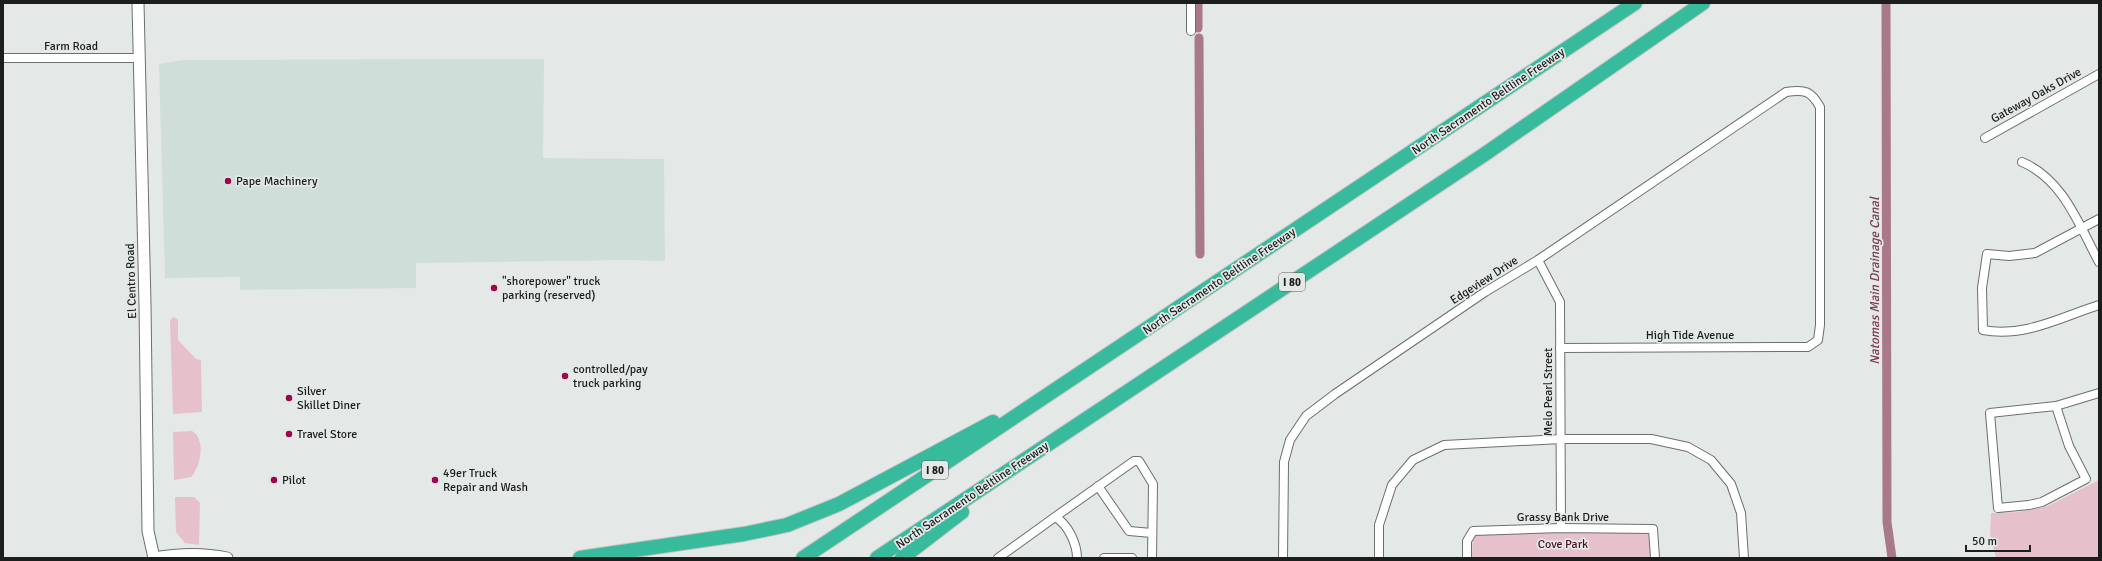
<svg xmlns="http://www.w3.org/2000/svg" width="2102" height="561" viewBox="0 0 2102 561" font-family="Signika,sans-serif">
	<rect width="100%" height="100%" fill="#e4e9e7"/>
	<path fill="#d0ded9" d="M 544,59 L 543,158 L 664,159 L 665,261 L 627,260 L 416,263 L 416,288 L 240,290 L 240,277 L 165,278 L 159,64 L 183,60 Z"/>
	<g fill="#e6c0ca">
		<path d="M 174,317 L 178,320 L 178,340 L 196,359 L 201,360 L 202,412 L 173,414 L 170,320 Z"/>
		<path d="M 192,431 C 206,439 201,466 191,477 L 174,480 L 173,432 Z"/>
		<path d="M 2099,480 L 2099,558 L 1996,558 L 1990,534 L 1991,513 L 2018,512 L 2048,506 Z"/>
		<path d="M 175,497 L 194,497 L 200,503 L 199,545 L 185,543 L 176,532 Z"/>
		<path d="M 1653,529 L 1653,558 L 1472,558 L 1473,531 Z"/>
	</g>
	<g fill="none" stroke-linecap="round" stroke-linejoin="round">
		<g stroke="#aa7987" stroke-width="9">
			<path d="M 1198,3 L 1198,28"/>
			<path d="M 1886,3 L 1887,522 L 1892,558"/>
			<path d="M 1199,38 L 1200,254"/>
		</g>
		<g stroke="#6b706e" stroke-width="10">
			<g id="street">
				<path d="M 1191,3 L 1191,31"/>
				<path d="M 3,58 L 138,58"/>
				<path d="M 1985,138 L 2099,74"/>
				<path d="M 2022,162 C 2063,179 2079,225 2099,262"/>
				<path d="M 2099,219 L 2035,253 L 2009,256 L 1987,254 L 1982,288 L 1983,330 C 2024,338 2061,317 2099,305"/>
				<path d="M 1538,260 L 1560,302 L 1561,528"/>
				<path d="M 2056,406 L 2069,446 L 2086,479 L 2042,502 L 2029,505 L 1998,508 L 1990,413 Z"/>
				<path d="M 2056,406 L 2099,393"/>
				<path d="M 1098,486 L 1129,531 L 1152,533"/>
				<path d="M 1055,517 L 1134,461 L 1139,461 L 1153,484 L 1152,558"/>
				<path d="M 998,558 L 1055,517 C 1068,524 1077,544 1077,558"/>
				<path d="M 1104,558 L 1132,558"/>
				<path d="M 1283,558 L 1284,462 L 1290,440 L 1306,416 L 1335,394 L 1485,292 L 1538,260 L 1786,92 C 1805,89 1811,91 1820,107 L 1820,325 L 1818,340 L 1808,347 L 1560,348"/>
				<path d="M 1379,558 L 1379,525 L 1392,485 L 1413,460 L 1444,445 L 1561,439 L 1651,439 L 1688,447 L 1711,460 L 1731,484 L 1741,513 L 1744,558"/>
				<path d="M 1467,558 L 1467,541 L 1473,531 L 1561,528 L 1653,529 L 1655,558"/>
			</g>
		</g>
		<g stroke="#6b706e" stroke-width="13">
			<g id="secondary">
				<path d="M 138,3 L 145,305 L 148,531 L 154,558"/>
				<path d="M 154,558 C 177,554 203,553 227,558"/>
			</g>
		</g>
		<g stroke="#c4c4c4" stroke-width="16">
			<g id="highway">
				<path d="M 580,558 L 744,534 L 787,525 L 839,504 L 993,422"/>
				<path d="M 803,558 L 1635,3"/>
				<path d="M 877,558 L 1485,154 L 1703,3"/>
				<path d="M 902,558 L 962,512"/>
			</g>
		</g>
		<use href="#street" stroke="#fff" stroke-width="8"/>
		<use href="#secondary" stroke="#fff" stroke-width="11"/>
		<use href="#highway" stroke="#38bb9c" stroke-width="14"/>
	</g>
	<g fill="#9d0550" stroke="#e4e9e7" stroke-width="1.5">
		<circle cx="228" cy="181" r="4"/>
		<circle cx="494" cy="288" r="4"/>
		<circle cx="565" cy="376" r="4"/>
		<circle cx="289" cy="398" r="4"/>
		<circle cx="289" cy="434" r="4"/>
		<circle cx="274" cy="480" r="4"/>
		<circle cx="435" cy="480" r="4"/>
	</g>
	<g text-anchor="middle" stroke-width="3.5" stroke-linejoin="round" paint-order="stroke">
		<g fill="#e4e9e7" stroke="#585b5a" stroke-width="1">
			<rect x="1279" y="273" width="26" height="18" rx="3"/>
			<rect x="922" y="461" width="26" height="18" rx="3"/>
		</g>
		<g font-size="11" font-weight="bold" fill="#1c1e1e">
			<text x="1292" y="286">I 80</text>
			<text x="935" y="474">I 80</text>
		</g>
		<g font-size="12" fill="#1c1e1e" stroke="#e4e9e7">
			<text x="71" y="50">Farm Road</text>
			<text transform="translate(2036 95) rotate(-29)" y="4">Gateway Oaks Drive</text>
			<text transform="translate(1488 101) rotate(-34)" y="4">North Sacramento Beltline Freeway</text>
			<text transform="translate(1484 280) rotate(-33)" y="4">Edgeview Drive</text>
			<text transform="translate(131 281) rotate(-92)" y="4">El Centro Road</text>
			<text transform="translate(1219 281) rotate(-34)" y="4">North Sacramento Beltline Freeway</text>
			<text x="1690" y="339">High Tide Avenue</text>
			<text transform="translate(1548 392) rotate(-90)" y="4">Melo Pearl Street</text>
			<text transform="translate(972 495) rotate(-34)" y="4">North Sacramento Beltline Freeway</text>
			<text x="1563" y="521">Grassy Bank Drive</text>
		</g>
		<g font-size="12" fill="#1c1e1e" stroke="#e4e9e7" text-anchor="start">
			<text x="236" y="185">Pape Machinery</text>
			<text x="502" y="285">"shorepower" truck<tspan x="502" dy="14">parking (reserved)</tspan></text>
			<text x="573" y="373">controlled/pay<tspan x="573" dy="14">truck parking</tspan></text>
			<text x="297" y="395">Silver<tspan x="297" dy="14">Skillet Diner</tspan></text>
			<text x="297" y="438">Travel Store</text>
			<text x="443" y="477">49er Truck<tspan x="443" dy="14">Repair and Wash</tspan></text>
			<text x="282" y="484">Pilot</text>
		</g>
		<g font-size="12" fill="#4c0f28" stroke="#e4e9e7">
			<text x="1563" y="548">Cove Park</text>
		</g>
		<g font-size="13" font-style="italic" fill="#7c3b50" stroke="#e4e9e7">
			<text transform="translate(1874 281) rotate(-90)" y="5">Natomas Main Drainage Canal</text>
		</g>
	</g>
	<rect width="2102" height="561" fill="none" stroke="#1c1e1e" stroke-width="8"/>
	<path d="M1966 545v6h64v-6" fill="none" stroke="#1c1e1e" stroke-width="2"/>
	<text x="1972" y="545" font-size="12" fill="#1c1e1e" stroke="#e4e9e7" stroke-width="3" paint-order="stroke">50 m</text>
</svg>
